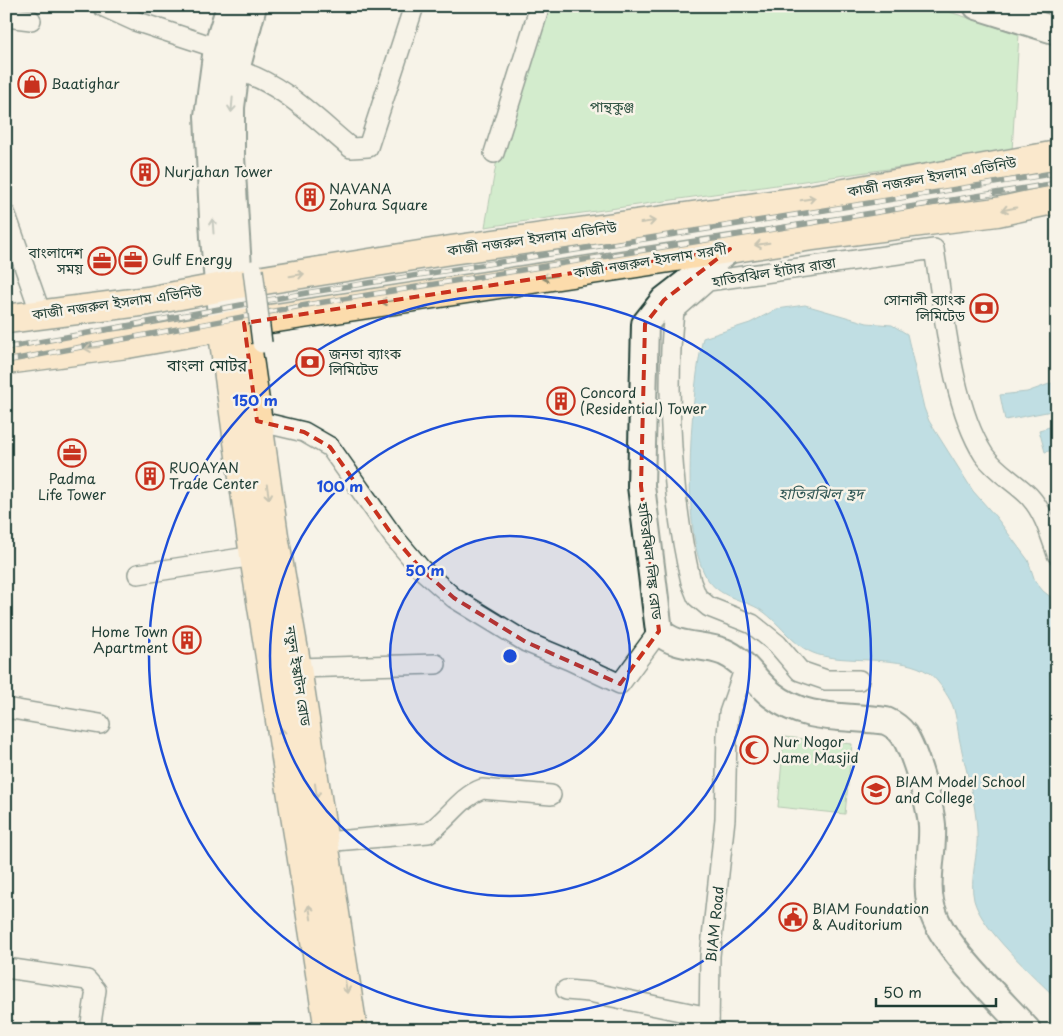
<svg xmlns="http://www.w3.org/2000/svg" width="1063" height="1036" viewBox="0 0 1063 1036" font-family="'Playpen Sans','Noto Sans Bengali',sans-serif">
	<rect width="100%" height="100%" fill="#f7f3e8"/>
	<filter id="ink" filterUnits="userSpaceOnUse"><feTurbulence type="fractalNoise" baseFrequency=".02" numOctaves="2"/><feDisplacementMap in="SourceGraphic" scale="10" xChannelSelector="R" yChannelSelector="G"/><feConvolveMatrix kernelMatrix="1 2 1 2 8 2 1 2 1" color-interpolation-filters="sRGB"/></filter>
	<g filter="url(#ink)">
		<g fill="#a7e5ad" stroke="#639170">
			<path d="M 534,6 L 931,6 L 1019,34 L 1012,151 L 485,227 L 505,114 Z"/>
			<path d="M 784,737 L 852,744 L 845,814 L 778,807 Z"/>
		</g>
		<g fill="#7cc6dd" stroke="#578f99">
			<path d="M 805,305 L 867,323 L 892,325 L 907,334 L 924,408 L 929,421 L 973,491 L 996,517 L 1028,560 L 1035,581 L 1043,591 L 1057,602 L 1057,999 C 1035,977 981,929 974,900 C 969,879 979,854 977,831 C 976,802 966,771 960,742 C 957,729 957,712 950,700 C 944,690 938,680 929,673 C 902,655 854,663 823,656 C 794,650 783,625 761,610 C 743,599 723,599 709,581 C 678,540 692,387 703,338 L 750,323 L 777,309 Z"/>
			<path d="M 1052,383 L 1055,386 L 1057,410 L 1005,420 L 1000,395 L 1027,392 Z"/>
			<path d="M 1057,425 L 1057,449 L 1045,452 L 1039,430 Z"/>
		</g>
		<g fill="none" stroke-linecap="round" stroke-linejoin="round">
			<g stroke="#1f3d34" stroke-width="22">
				<g id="street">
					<path d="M 102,6 L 135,21 L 217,48"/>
					<path d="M 6,17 L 31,20"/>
					<path d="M 236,70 C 281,82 316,119 351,148 L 368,147 L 414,6"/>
					<path d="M 494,153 L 540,6"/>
					<path d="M 6,215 L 41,314"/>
					<path d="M 257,421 L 304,432 L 330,447 L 393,536 L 421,569 L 454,598 L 526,642 L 569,660 L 620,684 L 659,631"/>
					<path d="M 138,574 L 254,556"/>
					<path d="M 297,668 L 436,664"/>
					<path d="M 859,680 L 826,680 L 800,671 L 777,644 L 752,624 L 709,607 L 697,597 L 691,582 C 672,502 665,393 674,311 L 708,281 L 934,249 C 944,309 951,404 984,455 C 996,472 1015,482 1029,496 C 1044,512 1050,534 1057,554"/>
					<path d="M 6,708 L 100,724"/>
					<path d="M 324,842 L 428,833 C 448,820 460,797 482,789 L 551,795"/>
					<path d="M 6,968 L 87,980 L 96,990 L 90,1030"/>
					<path d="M 566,990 L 589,992 L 709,1017"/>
					<path d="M 709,1030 L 710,956 L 725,819 L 727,735 L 729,713 L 745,667"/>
				</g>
			</g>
			<g stroke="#1f3d34" stroke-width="30">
				<g id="secondary">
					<path d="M 977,6 L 1057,31"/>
					<path d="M 730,249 L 664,300 L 645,324 L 641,486 L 659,631 C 676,649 703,643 724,652 C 744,660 755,682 772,695 C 806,722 846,715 886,721 C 893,724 899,728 904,735 C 915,752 930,804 932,825 C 934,855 922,886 934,915 C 946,949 1002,1002 1027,1030"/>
					<path d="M 244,323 L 239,284 L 231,157 L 231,107 L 236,70 L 253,6"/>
					<path d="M 222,327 L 214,238 L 208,116 L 217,48 L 230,6"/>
				</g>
			</g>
			<g stroke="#1f3d34" stroke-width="31">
				<g id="primary">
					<path d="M 244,323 L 274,536 L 297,668 L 353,1030"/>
					<path d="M 222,327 L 254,556 L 329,1030"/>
				</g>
			</g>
			<g stroke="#1f3d34" stroke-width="31">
				<g id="highway">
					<path d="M 6,319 L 148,301 L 239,284 L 451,250 L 800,201 L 1057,155"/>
					<path d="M 6,360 L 127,344 L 244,323 L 806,237 L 997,212 L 1057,199"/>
				</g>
			</g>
			<use href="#street" stroke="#f7f3e8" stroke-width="19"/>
			<use href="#secondary" stroke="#f7f3e8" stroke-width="26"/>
			<use href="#primary" stroke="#fcdcac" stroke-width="28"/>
			<use href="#highway" stroke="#fcdcac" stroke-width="28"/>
			<g stroke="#1f3d34" stroke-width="5.5">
				<g id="rail">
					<path d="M 6,348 L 312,292 L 1057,173"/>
					<path d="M 6,361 L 312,304 L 1057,183"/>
				</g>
			</g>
			<use href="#rail" stroke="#f7f3e8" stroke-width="4" stroke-dasharray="11" stroke-linecap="butt"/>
			<g stroke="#1f3d34" stroke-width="22" stroke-linecap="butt">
				<path id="street-bridge" d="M 253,270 L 262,343"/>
			</g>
			<use href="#street-bridge" stroke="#f7f3e8" stroke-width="19"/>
		</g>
		<defs><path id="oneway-shaft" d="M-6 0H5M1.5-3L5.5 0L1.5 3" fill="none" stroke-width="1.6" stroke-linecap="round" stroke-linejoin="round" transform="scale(1.25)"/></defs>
		<g stroke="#8b988e">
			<use href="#oneway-shaft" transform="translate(232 105) rotate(95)"/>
			<use href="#oneway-shaft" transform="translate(213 226) rotate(-94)"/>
		</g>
		<g stroke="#8e8c70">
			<use href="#oneway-shaft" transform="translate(808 199) rotate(-10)"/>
			<use href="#oneway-shaft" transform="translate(1009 209) rotate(168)"/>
			<use href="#oneway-shaft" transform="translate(648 222) rotate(-8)"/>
			<use href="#oneway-shaft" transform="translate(762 244) rotate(171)"/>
			<use href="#oneway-shaft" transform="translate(297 275) rotate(-9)"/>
			<use href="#oneway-shaft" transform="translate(549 277) rotate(171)"/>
			<use href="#oneway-shaft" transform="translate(388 301) rotate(171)"/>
			<use href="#oneway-shaft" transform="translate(92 348) rotate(172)"/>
			<use href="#oneway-shaft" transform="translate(268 492) rotate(81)"/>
			<use href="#oneway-shaft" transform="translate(282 735) rotate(-99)"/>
			<use href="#oneway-shaft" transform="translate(316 791) rotate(82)"/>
			<use href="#oneway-shaft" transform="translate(310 912) rotate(-99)"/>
			<use href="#oneway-shaft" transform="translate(346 986) rotate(81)"/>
		</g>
	</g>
	<path d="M0 0H1063V1036H0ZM 730,249 L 664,300 L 645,324 L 641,486 L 659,631 L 620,684 L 526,642 L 454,598 L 421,569 L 393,536 L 330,447 L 304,432 L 257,421 L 244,323 Z" fill="#f7f3e8" fill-opacity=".55" fill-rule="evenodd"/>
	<path fill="none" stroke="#c8321e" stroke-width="4" stroke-dasharray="10 6" stroke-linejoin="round" d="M 730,249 L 664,300 L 645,324 L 641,486 L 659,631 L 620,684 L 526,642 L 454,598 L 421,569 L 393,536 L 330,447 L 304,432 L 257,421 L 244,323 Z"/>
	<circle cx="510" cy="656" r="120" fill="#1d4ed8" fill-opacity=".12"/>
	<g fill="none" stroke="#1d4ed8" stroke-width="2.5">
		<circle cx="510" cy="656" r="120"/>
		<circle cx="510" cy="656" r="240"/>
		<circle cx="510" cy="656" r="361"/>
	</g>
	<defs>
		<g id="shop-ring" transform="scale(1.4375)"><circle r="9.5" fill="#f7f3e8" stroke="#c8321e" stroke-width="1.5"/><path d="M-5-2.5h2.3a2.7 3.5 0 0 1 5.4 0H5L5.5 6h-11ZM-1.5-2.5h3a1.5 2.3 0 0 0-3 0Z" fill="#c8321e"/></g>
		<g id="building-ring" transform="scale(1.4375)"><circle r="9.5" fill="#f7f3e8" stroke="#c8321e" stroke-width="1.5"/><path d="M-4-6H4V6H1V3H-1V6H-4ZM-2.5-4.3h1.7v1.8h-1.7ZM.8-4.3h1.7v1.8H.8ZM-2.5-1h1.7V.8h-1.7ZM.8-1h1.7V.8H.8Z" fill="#c8321e"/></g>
		<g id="office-ring" transform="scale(1.4375)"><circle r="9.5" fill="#f7f3e8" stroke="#c8321e" stroke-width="1.5"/><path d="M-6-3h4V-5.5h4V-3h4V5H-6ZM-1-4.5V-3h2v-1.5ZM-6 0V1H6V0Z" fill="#c8321e"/></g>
		<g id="bank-ring" transform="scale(1.4375)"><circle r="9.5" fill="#f7f3e8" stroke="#c8321e" stroke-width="1.5"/><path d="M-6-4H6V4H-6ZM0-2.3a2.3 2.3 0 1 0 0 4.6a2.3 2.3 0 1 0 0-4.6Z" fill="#c8321e"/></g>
		<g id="mosque-ring" transform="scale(1.4375)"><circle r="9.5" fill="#f7f3e8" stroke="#c8321e" stroke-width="1.5"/><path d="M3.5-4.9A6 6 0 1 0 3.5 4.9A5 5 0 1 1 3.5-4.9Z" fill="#c8321e"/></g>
		<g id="school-ring" transform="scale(1.4375)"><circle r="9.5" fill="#f7f3e8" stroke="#c8321e" stroke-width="1.5"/><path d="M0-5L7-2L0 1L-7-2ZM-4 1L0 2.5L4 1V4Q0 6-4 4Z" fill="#c8321e"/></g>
		<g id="civic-ring" transform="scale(1.4375)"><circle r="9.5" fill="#f7f3e8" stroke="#c8321e" stroke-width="1.5"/><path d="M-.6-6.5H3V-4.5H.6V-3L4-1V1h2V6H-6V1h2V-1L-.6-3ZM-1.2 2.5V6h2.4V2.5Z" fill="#c8321e"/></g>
	</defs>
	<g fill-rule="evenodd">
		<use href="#shop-ring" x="32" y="84"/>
		<use href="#building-ring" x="145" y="172"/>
		<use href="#building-ring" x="310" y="197"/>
		<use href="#office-ring" x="133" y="260"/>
		<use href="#office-ring" x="102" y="261"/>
		<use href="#bank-ring" x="984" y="308"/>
		<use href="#bank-ring" x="310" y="362"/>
		<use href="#building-ring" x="561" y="401"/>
		<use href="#office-ring" x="72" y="453"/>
		<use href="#building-ring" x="150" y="476"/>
		<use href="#building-ring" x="187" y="640"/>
		<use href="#mosque-ring" x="754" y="750"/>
		<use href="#school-ring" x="876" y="790"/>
		<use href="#civic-ring" x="793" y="917"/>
	</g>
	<g text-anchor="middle" stroke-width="5" stroke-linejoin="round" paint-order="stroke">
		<g font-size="14" fill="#1f3d34" stroke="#f7f3e8" text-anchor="start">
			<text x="51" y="89">Baatighar</text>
			<text x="164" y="177">Nurjahan Tower</text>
			<text x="329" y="194">NAVANA<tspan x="329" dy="16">Zohura Square</tspan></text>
			<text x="83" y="258" text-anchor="end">বাংলাদেশ<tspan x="83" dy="16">সময়</tspan></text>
			<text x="152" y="265">Gulf Energy</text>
			<text x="965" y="305" text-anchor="end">সোনালী ব্যাংক<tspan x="965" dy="16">লিমিটেড</tspan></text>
			<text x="329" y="359">জনতা ব্যাংক<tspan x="329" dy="16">লিমিটেড</tspan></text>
			<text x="580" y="398">Concord<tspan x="580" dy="16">(Residential) Tower</tspan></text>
			<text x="169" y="473">RUOAYAN<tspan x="169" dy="16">Trade Center</tspan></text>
			<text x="72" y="484" text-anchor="middle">Padma<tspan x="72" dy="16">Life Tower</tspan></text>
			<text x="168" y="637" text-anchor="end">Home Town<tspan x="168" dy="16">Apartment</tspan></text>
			<text x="773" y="747">Nur Nogor<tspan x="773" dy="16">Jame Masjid</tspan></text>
			<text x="895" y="787">BIAM Model School<tspan x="895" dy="16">and College</tspan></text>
			<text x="812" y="914">BIAM Foundation<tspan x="812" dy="16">&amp; Auditorium</tspan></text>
		</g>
		<g font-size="14" fill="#335646" stroke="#f7f3e8">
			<text x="612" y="112">পান্থকুঞ্জ</text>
		</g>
		<g font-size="14" fill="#1f3d34" stroke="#f7f3e8">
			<text transform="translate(932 177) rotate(-10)" y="5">কাজী নজরুল ইসলাম এভিনিউ</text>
			<text transform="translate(532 239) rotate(-8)" y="5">কাজী নজরুল ইসলাম এভিনিউ</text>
			<text transform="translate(650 261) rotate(-9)" y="5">কাজী নজরুল ইসলাম সরণী</text>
			<text transform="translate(774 272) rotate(-9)" y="5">হাতিরঝিল হাঁটার রাস্তা</text>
			<text transform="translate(117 303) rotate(-8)" y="5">কাজী নজরুল ইসলাম এভিনিউ</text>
			<text transform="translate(650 561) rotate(83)" y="5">হাতিরঝিল লিঙ্ক রোড</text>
			<text transform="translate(298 676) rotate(81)" y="5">নতুন ইস্কাটন রোড</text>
			<text transform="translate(715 924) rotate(-84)" y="5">BIAM Road</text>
		</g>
		<g font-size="15" font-style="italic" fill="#325856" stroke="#f7f3e8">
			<text x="821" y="499">হাতিরঝিল হ্রদ</text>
		</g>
		<g font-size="16" fill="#1f3d34" stroke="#f7f3e8">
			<text x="207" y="371">বাংলা মোটর</text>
		</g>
	</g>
	<circle cx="510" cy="656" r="8" fill="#1d4ed8" stroke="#f7f3e8" stroke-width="2.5"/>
	<g font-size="15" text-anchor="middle" font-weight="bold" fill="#1d4ed8" stroke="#f7f3e8" stroke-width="5" stroke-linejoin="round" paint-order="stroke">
		<text x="255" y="406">150 m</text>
		<text x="340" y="492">100 m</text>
		<text x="425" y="576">50 m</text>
	</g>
	<rect width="1063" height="1036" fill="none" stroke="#f7f3e8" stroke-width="25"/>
	<rect x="12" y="12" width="1038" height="1011" fill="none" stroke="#1f3d34" stroke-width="2" filter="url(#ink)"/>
	<path d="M876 998v8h120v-8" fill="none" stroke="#1f3d34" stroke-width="2.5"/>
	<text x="883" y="998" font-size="15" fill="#1f3d34" stroke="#f7f3e8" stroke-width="4" paint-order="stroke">50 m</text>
</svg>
